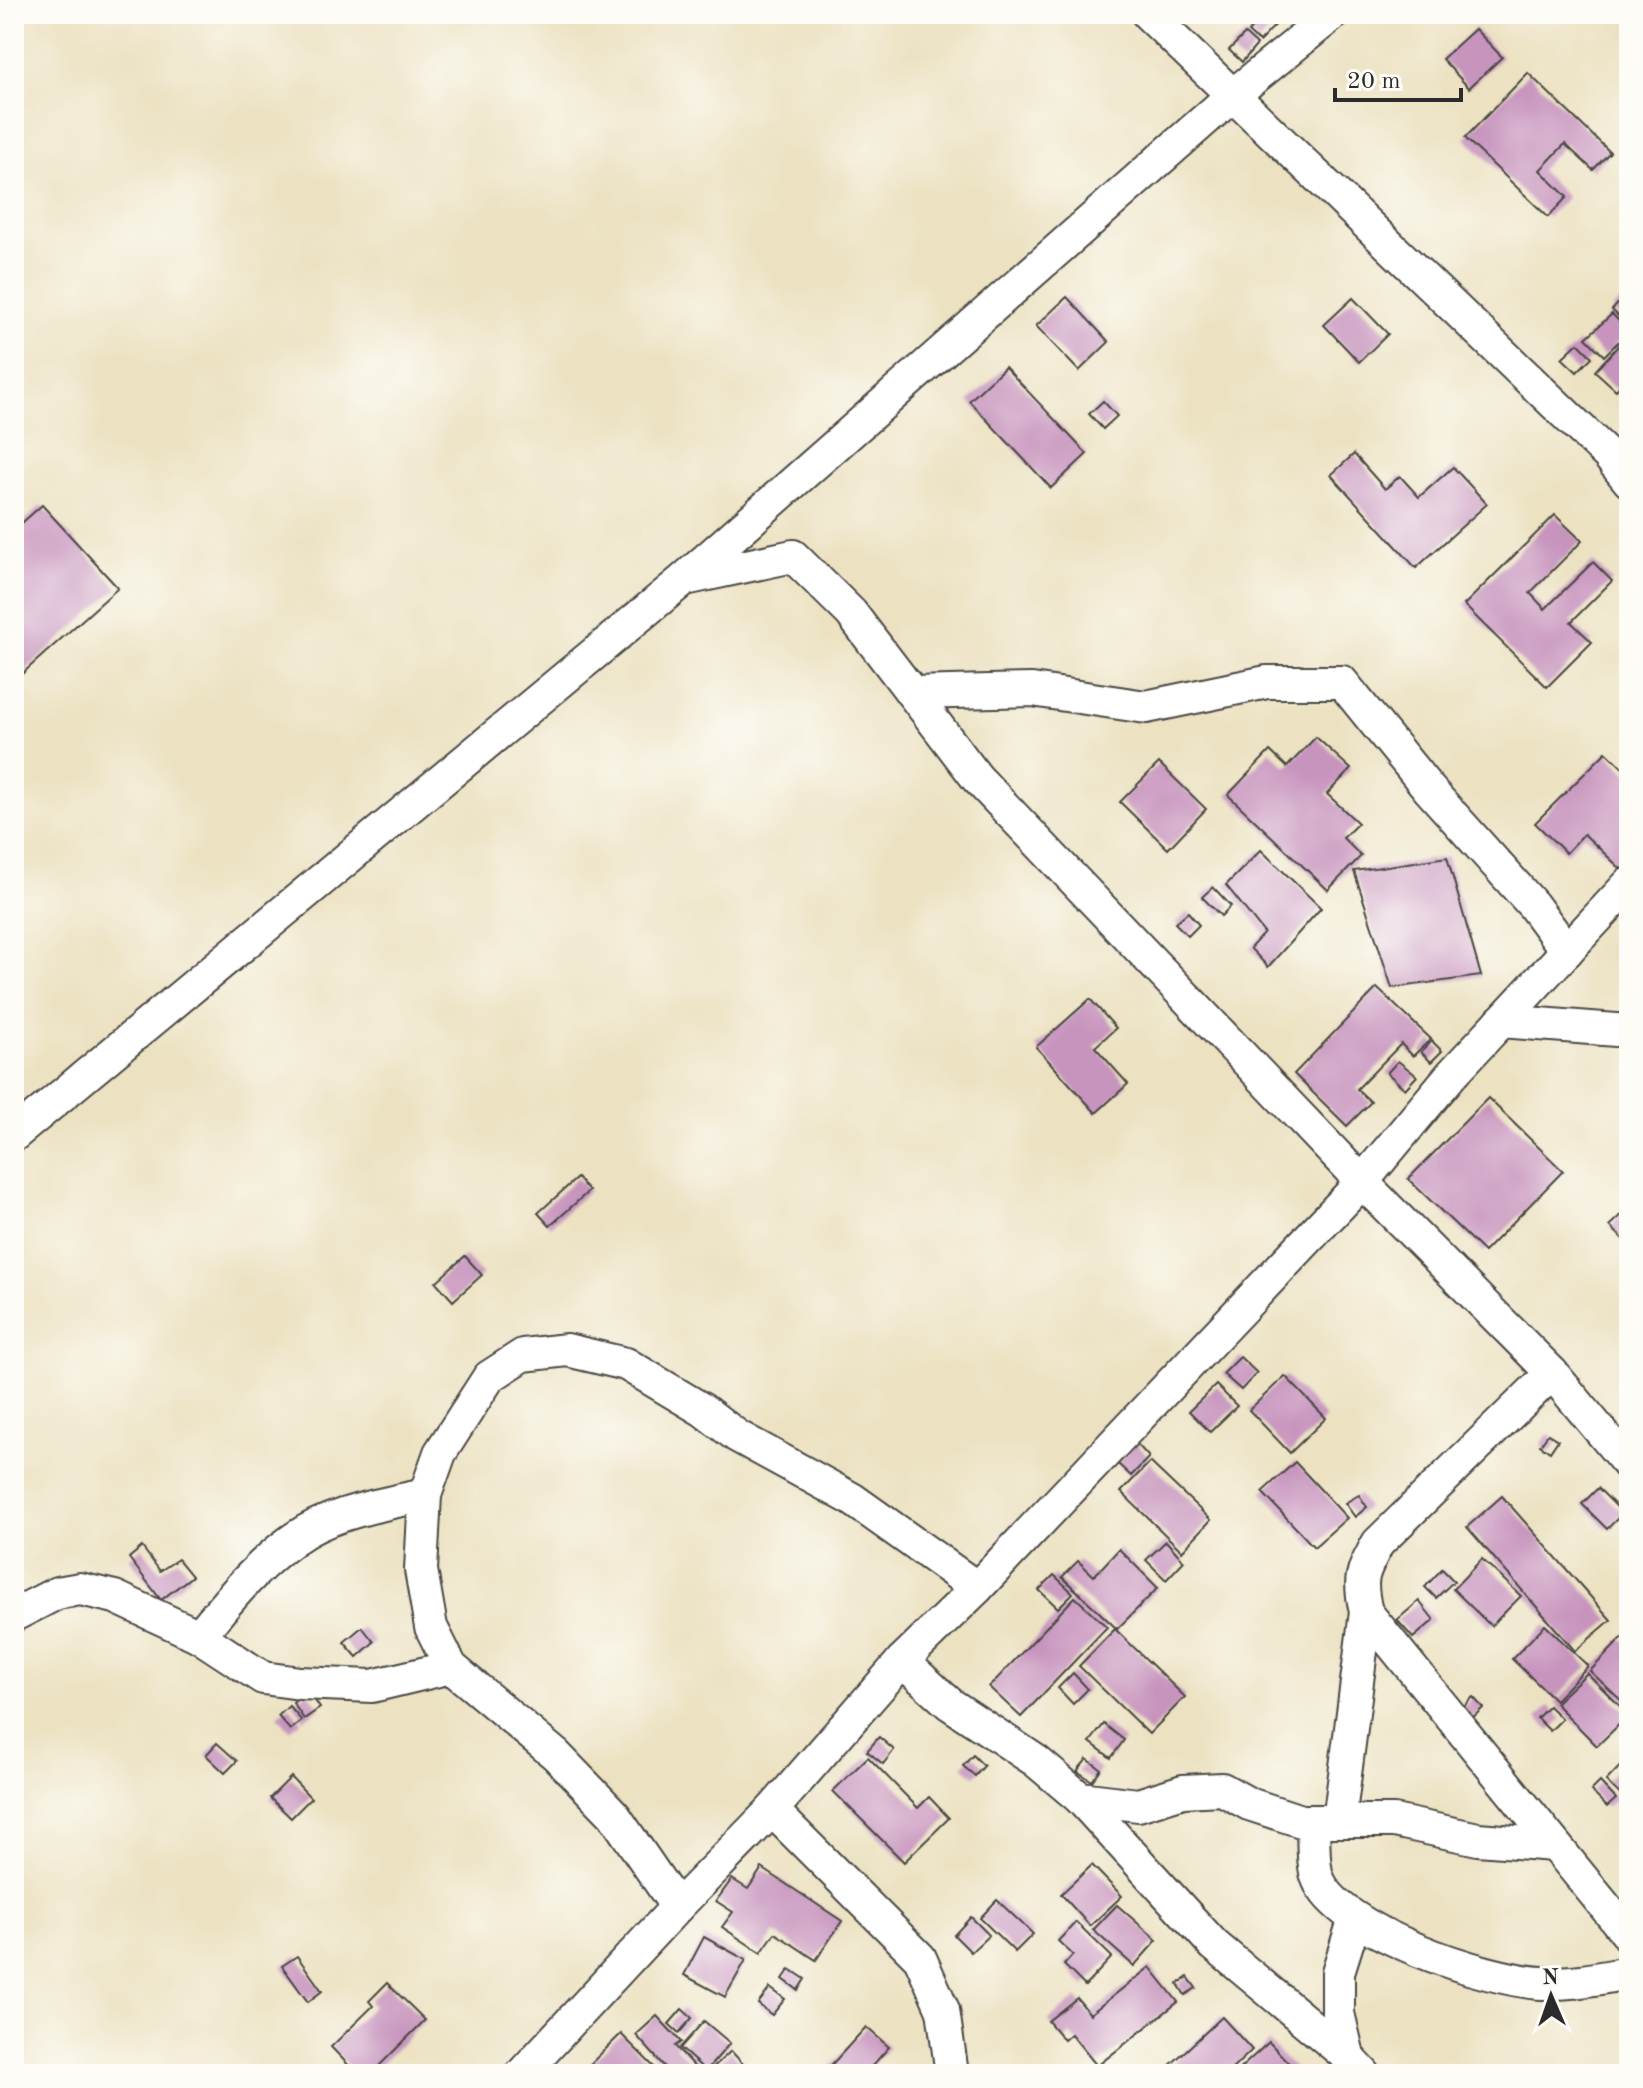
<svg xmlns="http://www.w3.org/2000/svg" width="1643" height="2088" viewBox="0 0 1643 2088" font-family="'Old Standard TT',serif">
	<rect width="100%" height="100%" fill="#fdfcf7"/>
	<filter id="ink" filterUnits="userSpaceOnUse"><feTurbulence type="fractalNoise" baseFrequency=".0125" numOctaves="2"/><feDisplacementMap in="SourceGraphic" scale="16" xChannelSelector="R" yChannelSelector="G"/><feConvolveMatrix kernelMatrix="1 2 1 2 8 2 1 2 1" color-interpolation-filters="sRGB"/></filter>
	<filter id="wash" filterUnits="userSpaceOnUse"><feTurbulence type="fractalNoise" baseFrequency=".006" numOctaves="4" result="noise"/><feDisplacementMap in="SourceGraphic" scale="32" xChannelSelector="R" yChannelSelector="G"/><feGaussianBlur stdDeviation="1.8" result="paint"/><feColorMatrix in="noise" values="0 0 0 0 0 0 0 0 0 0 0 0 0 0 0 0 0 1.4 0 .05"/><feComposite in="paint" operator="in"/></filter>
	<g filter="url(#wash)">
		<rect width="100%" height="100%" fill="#ece2c2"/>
		<g id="blocks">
			<g fill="#c794be">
				<path d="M 1253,14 L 1286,14 L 1259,42 L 1248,32 L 1259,19 Z"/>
				<path d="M 1475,29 L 1502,57 L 1469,88 L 1442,59 Z"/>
				<path d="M 1245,34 L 1257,45 L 1242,62 L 1229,50 Z"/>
				<path d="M 1528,73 L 1610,152 L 1593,170 L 1565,144 L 1540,170 L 1567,197 L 1548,217 L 1465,138 Z"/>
				<path d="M 1627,294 L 1629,297 L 1629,326 L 1612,310 Z"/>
				<path d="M 1067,297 L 1109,342 L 1079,371 L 1036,326 Z"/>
				<path d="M 1353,298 L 1388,334 L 1359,362 L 1324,325 Z"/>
				<path d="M 1612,314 L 1629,331 L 1604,356 L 1586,338 Z"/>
				<path d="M 1629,334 L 1629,376 L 1616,390 L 1595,371 Z"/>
				<path d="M 1578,343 L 1592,357 L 1577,372 L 1562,358 Z"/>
				<path d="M 1005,367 L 1087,454 L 1051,488 L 969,401 Z"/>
				<path d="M 1103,401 L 1117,416 L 1103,429 L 1089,414 Z"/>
				<path d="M 1354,454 L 1385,489 L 1400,476 L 1419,497 L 1453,467 L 1487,504 L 1416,568 L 1331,475 Z"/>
				<path d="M 42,505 L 118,588 L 14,681 L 14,530 Z"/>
				<path d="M 1555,515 L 1582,541 L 1530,593 L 1545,609 L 1593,562 L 1612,581 L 1571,622 L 1592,642 L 1547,687 L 1464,605 Z"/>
				<path d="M 1316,737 L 1351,769 L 1327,794 L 1358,823 L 1343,838 L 1361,856 L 1328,890 L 1228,795 L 1270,751 L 1287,767 Z"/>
				<path d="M 1606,752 L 1629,774 L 1629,863 L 1622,870 L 1584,834 L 1566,853 L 1535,823 Z"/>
				<path d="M 1159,763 L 1206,809 L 1168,849 L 1120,802 Z"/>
				<path d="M 1261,850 L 1321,908 L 1268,967 L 1250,948 L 1264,933 L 1226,885 Z"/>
				<path d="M 1447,857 L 1481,976 L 1392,988 L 1354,871 Z"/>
				<path d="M 1213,887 L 1231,906 L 1221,916 L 1202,897 Z"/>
				<path d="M 1188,912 L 1199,925 L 1188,936 L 1175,923 Z"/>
				<path d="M 1377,988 L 1431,1039 L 1413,1056 L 1401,1044 L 1357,1089 L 1371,1102 L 1347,1126 L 1294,1074 Z"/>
				<path d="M 1090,999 L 1116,1028 L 1095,1047 L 1128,1084 L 1096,1113 L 1036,1047 Z"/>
				<path d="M 1432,1041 L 1442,1051 L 1431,1062 L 1421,1052 Z"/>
				<path d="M 1398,1061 L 1417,1076 L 1405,1089 L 1387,1073 Z"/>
				<path d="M 1488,1098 L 1563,1171 L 1484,1252 L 1408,1179 Z"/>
				<path d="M 577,1178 L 589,1191 L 550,1226 L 538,1213 Z"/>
				<path d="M 1629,1208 L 1629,1245 L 1610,1226 Z"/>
				<path d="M 465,1256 L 482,1275 L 453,1301 L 436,1282 Z"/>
				<path d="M 1240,1357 L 1257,1373 L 1241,1390 L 1223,1374 Z"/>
				<path d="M 1285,1376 L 1326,1418 L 1290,1453 L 1249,1410 Z"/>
				<path d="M 1216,1385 L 1237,1406 L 1210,1432 L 1189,1411 Z"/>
				<path d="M 1548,1434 L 1558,1440 L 1550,1452 L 1540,1445 Z"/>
				<path d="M 1136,1443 L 1149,1457 L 1131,1476 L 1117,1463 Z"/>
				<path d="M 1150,1462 L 1211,1520 L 1182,1551 L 1121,1492 Z"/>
				<path d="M 1295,1462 L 1347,1518 L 1314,1547 L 1262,1492 Z"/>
				<path d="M 1598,1488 L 1623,1513 L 1607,1529 L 1582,1504 Z"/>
				<path d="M 1359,1495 L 1367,1507 L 1355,1517 L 1345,1503 Z"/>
				<path d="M 1502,1496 L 1611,1620 L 1575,1651 L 1467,1527 Z"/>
				<path d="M 1166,1541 L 1184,1561 L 1166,1580 L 1146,1560 Z"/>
				<path d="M 142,1547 L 160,1571 L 178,1559 L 192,1576 L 161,1600 L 129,1558 Z"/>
				<path d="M 1119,1549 L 1158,1588 L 1117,1629 L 1062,1577 L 1078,1561 L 1094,1576 Z"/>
				<path d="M 1482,1559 L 1521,1596 L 1491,1626 L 1453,1589 Z"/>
				<path d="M 1442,1569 L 1454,1581 L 1436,1598 L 1425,1587 Z"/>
				<path d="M 1054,1575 L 1073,1593 L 1058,1608 L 1039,1590 Z"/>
				<path d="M 1075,1597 L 1107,1627 L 1021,1717 L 989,1687 Z"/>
				<path d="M 1419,1601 L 1434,1620 L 1413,1638 L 1397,1620 Z"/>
				<path d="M 1545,1625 L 1588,1666 L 1555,1700 L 1512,1659 Z"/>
				<path d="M 362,1627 L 374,1642 L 357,1657 L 344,1642 Z"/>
				<path d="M 1115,1629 L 1185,1697 L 1149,1734 L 1079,1666 Z"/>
				<path d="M 1622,1638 L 1629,1645 L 1629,1708 L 1590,1671 Z"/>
				<path d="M 1073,1673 L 1088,1689 L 1073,1704 L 1058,1688 Z"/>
				<path d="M 1587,1673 L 1629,1715 L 1597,1746 L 1555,1703 Z"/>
				<path d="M 308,1691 L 320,1708 L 304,1719 L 293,1703 Z"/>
				<path d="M 1473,1697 L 1483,1708 L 1470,1720 L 1460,1710 Z"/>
				<path d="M 289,1706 L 302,1721 L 290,1730 L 278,1716 Z"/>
				<path d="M 1549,1706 L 1562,1719 L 1550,1731 L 1537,1718 Z"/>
				<path d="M 1104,1724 L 1124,1740 L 1111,1758 L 1090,1742 Z"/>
				<path d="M 879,1737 L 894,1750 L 883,1764 L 867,1751 Z"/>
				<path d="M 217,1743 L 237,1761 L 225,1773 L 206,1755 Z"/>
				<path d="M 973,1755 L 984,1766 L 975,1776 L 963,1766 Z"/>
				<path d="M 868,1757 L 918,1808 L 929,1797 L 949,1818 L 904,1862 L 833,1791 Z"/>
				<path d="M 1629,1757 L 1629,1803 L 1606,1781 Z"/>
				<path d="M 1087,1759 L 1101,1769 L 1092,1781 L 1077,1771 Z"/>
				<path d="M 291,1777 L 311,1798 L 291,1818 L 270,1798 Z"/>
				<path d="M 1600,1782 L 1616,1799 L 1607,1807 L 1591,1791 Z"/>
				<path d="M 1092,1865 L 1122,1896 L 1090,1926 L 1061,1894 Z"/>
				<path d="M 762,1868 L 842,1921 L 816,1960 L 775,1933 L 761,1953 L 722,1927 L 733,1912 L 716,1901 L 732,1879 L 748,1889 Z"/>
				<path d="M 997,1900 L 1033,1934 L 1015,1952 L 980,1918 Z"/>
				<path d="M 1117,1905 L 1157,1940 L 1134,1966 L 1093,1930 Z"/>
				<path d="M 971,1917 L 989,1935 L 971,1952 L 954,1935 Z"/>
				<path d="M 1076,1922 L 1112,1957 L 1085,1986 L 1064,1965 L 1073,1955 L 1058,1941 Z"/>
				<path d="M 704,1937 L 746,1960 L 725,1997 L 684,1975 Z"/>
				<path d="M 297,1956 L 322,1991 L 308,2002 L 282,1966 Z"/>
				<path d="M 1150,1967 L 1178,2002 L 1097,2066 L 1071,2034 L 1064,2040 L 1048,2021 L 1077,1998 L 1090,2014 Z"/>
				<path d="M 790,1969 L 805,1979 L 798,1990 L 783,1979 Z"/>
				<path d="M 1188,1977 L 1196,1988 L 1185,1995 L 1178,1984 Z"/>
				<path d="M 387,1983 L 425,2020 L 371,2074 L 357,2074 L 331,2047 L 373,2006 L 369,2001 Z"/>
				<path d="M 770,1988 L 785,1999 L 772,2015 L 758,2004 Z"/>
				<path d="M 682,2009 L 692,2018 L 679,2033 L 669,2024 Z"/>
				<path d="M 657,2016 L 681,2042 L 675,2046 L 701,2074 L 671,2074 L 636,2035 Z"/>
				<path d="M 1222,2017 L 1252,2050 L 1227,2074 L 1173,2074 L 1167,2068 Z"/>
				<path d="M 704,2021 L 730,2043 L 706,2071 L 680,2048 Z"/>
				<path d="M 866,2027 L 889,2047 L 865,2074 L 823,2074 Z"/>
				<path d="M 621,2034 L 661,2074 L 580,2074 Z"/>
				<path d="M 1269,2042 L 1299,2074 L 1234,2074 Z"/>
				<path d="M 731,2051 L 744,2065 L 735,2074 L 706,2074 Z"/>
			</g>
		</g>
	</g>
	<g filter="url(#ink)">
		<use href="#blocks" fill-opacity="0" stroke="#484642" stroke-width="2"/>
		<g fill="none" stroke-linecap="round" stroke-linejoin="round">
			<g stroke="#484642" stroke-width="36">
				<g id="street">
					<path d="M 1148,14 L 1608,455 L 1629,481"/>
					<path d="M 685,579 L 793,556 L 851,613 L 977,778 L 1362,1182 L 1452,1074 L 1629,884"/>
					<path d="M 912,693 L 1032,690 L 1146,707 L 1267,682 L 1342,682 L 1428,788 L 1533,905 L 1567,951"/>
					<path d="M 1501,1021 L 1629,1031"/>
					<path d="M 14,1135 L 683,580 L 1233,95 L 1333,14"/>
					<path d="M 1366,1612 L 1629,1936"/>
					<path d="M 14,1615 L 57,1593 L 80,1589 L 115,1597 L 199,1636 L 263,1678 L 300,1683 L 372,1686 L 451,1667"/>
					<path d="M 199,1636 C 229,1599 264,1556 306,1531 C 339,1512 387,1503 425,1495"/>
					<path d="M 902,1661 L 950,1704 L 1036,1761 L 1080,1798 L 1138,1805 L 1183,1791 L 1222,1789 L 1249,1804 L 1301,1821 L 1394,1821 L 1478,1839 L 1554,1845"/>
					<path d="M 1080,1798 L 1214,1945 L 1347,2056 L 1364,2074"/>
					<path d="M 772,1810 L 920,1958 L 943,2010 L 952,2074"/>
					<path d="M 1313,1821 C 1314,1838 1312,1860 1317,1876 C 1334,1931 1490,1981 1543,1983 C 1572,1984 1601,1978 1629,1973"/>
					<path d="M 1339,1821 L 1366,1612 C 1358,1578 1362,1573 1378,1543 L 1552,1373"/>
					<path d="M 677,1907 L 614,1815 L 556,1755 L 451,1667 L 431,1627 L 421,1570 L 425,1495 L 440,1453 L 489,1377 L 523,1355 L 567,1350 L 626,1364 L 703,1410 L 737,1436 L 852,1499 L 977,1588"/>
					<path d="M 1350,2064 L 1338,2013 L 1338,1972 L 1355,1918"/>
					<path d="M 522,2074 L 677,1907 L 772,1810 L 902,1661 L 977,1588 L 1362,1182 L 1552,1373 L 1629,1465"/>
				</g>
			</g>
			<use href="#street" stroke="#fff" stroke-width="32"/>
		</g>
	</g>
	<rect width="1643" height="2088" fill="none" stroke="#fdfcf7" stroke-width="48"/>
	<g transform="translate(1551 1996) rotate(358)" stroke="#fdfcf7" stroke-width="6" paint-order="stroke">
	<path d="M0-6L14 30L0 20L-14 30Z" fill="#2b2b2b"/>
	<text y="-12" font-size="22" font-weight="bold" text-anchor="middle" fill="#2b2b2b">N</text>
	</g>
	<path d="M1335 88v12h126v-12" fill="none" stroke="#2b2b2b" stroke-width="4"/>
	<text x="1347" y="88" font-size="24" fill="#2b2b2b" stroke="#fdfcf7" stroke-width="6" paint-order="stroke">20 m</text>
</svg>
